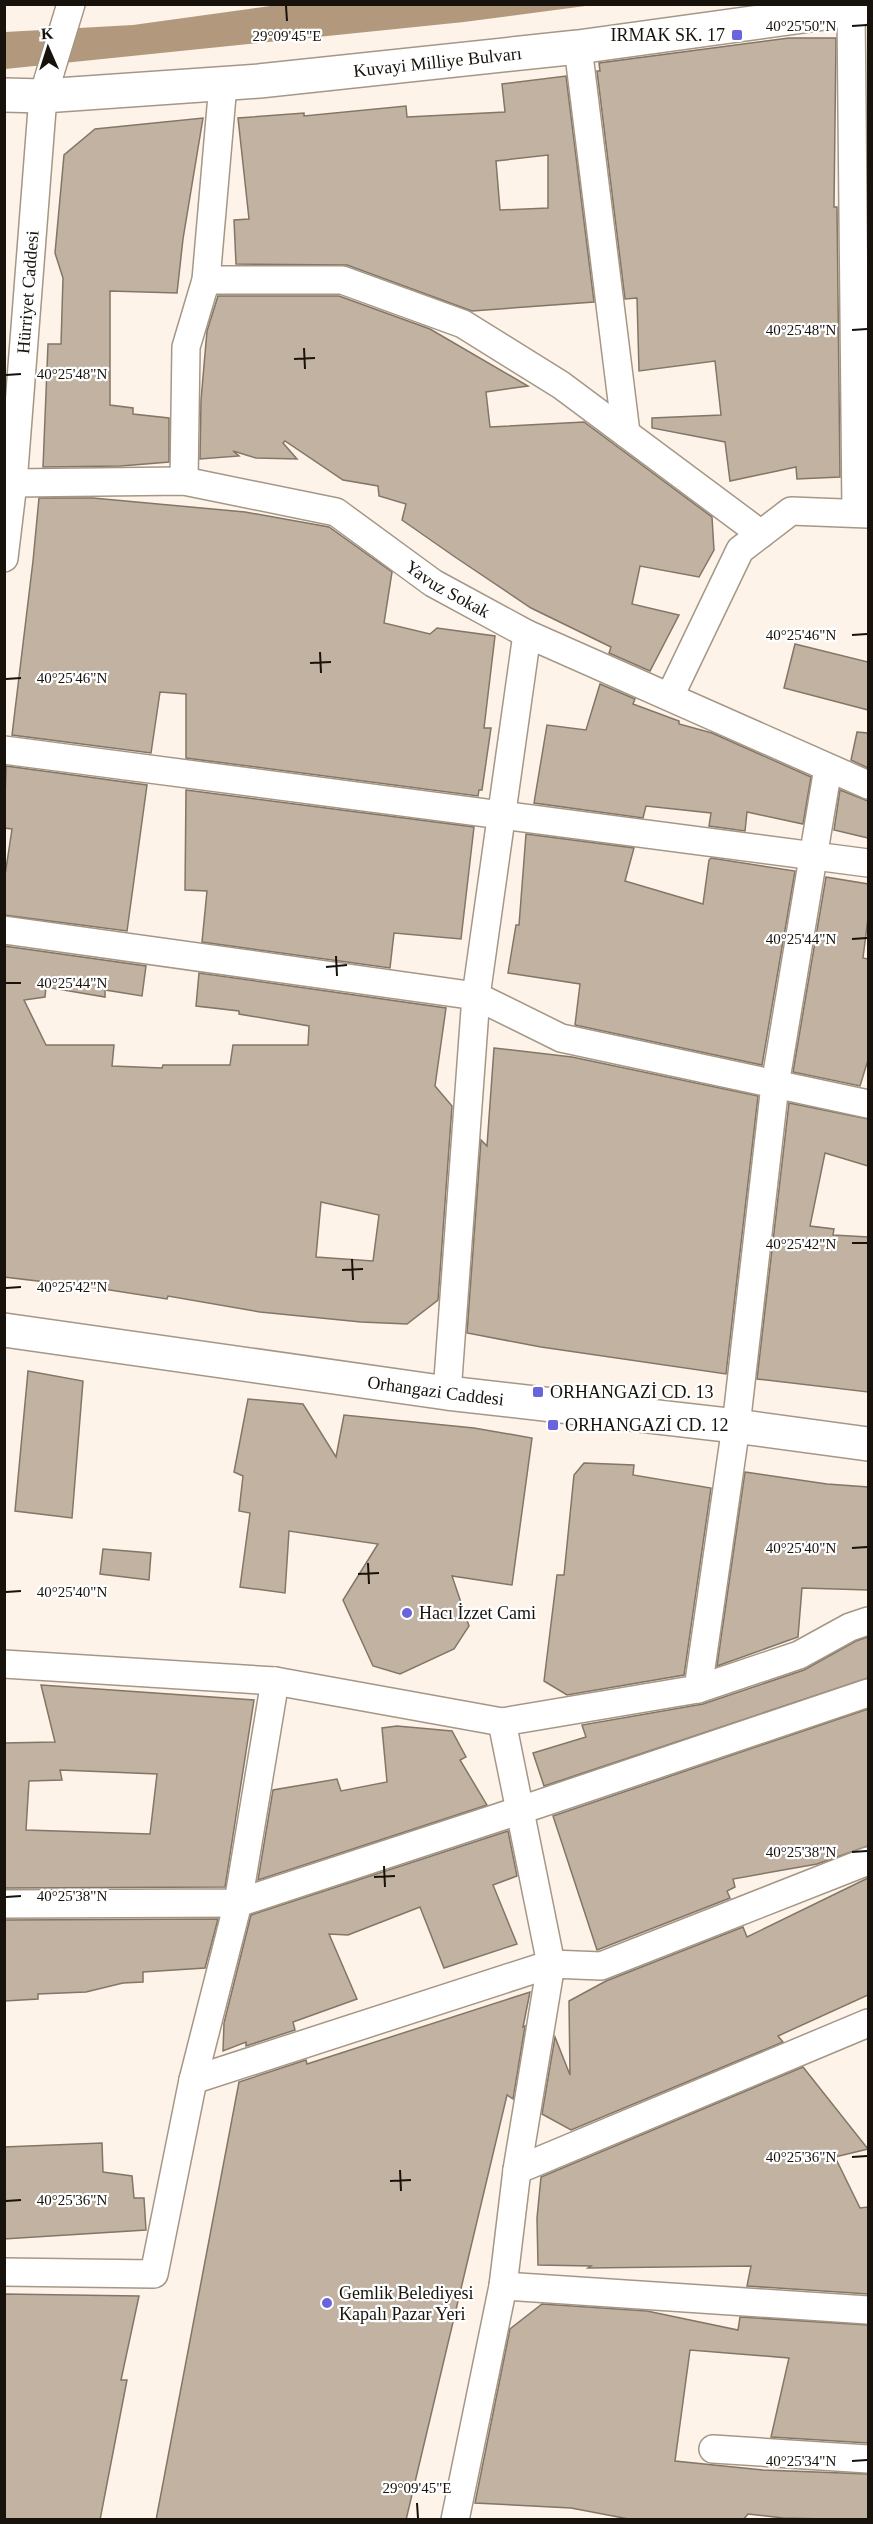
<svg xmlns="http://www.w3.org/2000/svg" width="873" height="2524" viewBox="0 0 873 2524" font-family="'Times New Roman',serif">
	<rect width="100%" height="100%" fill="#fdf3e8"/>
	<path fill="#b2997d" d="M 285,4 L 593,5 L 464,22 L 5,69 L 5,32 L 133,25 Z"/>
	<g fill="#c1b2a1" stroke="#837666" stroke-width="1.5" fill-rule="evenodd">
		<path d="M 789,38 L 836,38 L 834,207 L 837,207 L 840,477 L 797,479 L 796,467 L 730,481 L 725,442 L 652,428 L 652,418 L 721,415 L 715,361 L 639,371 L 637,298 L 625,299 L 597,71 L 600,71 L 599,63 Z"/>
		<path d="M 566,76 L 594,302 L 472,311 L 347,265 L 236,264 L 234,220 L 249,219 L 238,118 L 304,113 L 304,116 L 406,106 L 407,117 L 505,112 L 502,84 ZM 548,155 L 548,208 L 500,210 L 496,161 Z"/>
		<path d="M 203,118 L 183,239 L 177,293 L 110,291 L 110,405 L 133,408 L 133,414 L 169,418 L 169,462 L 121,466 L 43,467 L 48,344 L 61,344 L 63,278 L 55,253 L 64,155 L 95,129 Z"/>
		<path d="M 218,296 L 339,296 L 430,329 L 528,386 L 486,392 L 490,427 L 584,422 L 712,517 L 714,550 L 699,577 L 640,566 L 632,604 L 679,615 L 650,671 L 609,653 L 611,647 L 531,608 L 455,557 L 402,520 L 406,504 L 379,496 L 378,486 L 343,480 L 285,441 L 283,443 L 297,459 L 256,458 L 233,451 L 239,456 L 200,459 L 201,400 L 207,331 Z"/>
		<path d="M 39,498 L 93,498 L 245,512 L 329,527 L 392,572 L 384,623 L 430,634 L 437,628 L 495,636 L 484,728 L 491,728 L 482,790 L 479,790 L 478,796 L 186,758 L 186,694 L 160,692 L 151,753 L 12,735 L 33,561 Z"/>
		<path d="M 795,644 L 868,662 L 868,710 L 784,688 Z"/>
		<path d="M 600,684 L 635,699 L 633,704 L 679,721 L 679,724 L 712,733 L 811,777 L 803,824 L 747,812 L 745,831 L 709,826 L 711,813 L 646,806 L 643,818 L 534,803 L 547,725 L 586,730 Z"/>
		<path d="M 857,732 L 868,733 L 868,768 L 851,760 Z"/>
		<path d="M 6,766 L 147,785 L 127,931 L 4,915 L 4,882 L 12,829 L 4,828 Z"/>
		<path d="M 186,790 L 474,827 L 461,939 L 394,933 L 390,968 L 202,942 L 207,891 L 185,890 Z"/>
		<path d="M 840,790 L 868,801 L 868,838 L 834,830 Z"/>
		<path d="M 526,834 L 634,848 L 625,881 L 703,904 L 709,860 L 711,858 L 795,871 L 762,1065 L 575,1025 L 580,984 L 508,973 L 516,925 L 519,925 Z"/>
		<path d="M 826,877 L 868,884 L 868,918 L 863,958 L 868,959 L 868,1060 L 860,1086 L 793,1072 Z"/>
		<path d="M 4,946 L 146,966 L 142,996 L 105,990 L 105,997 L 46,987 L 45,997 L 24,1000 L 46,1045 L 114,1045 L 112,1066 L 162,1068 L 163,1065 L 230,1065 L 233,1045 L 308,1045 L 309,1026 L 239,1014 L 239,1011 L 196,1006 L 199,973 L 446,1008 L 435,1086 L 452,1106 L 438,1300 L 407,1324 L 361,1322 L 260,1312 L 168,1296 L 167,1299 L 97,1288 L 4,1277 ZM 321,1202 L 379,1215 L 373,1261 L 316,1257 Z"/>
		<path d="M 494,1048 L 572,1057 L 758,1096 L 726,1374 L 541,1347 L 467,1333 L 481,1140 L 487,1146 Z"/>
		<path d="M 789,1103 L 868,1119 L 868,1166 L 825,1153 L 810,1226 L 834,1229 L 833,1235 L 868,1237 L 868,1392 L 757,1379 Z"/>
		<path d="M 28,1371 L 83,1381 L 72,1518 L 15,1511 Z"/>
		<path d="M 248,1399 L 303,1404 L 336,1457 L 344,1415 L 474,1428 L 532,1438 L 512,1585 L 452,1576 L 469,1626 L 454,1649 L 400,1674 L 373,1666 L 343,1600 L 378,1544 L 289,1531 L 285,1593 L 240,1587 L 250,1513 L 239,1511 L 243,1476 L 234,1472 Z"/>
		<path d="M 584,1463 L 634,1465 L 633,1475 L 711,1488 L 684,1675 L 567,1695 L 544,1681 L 557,1575 L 564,1575 L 574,1475 Z"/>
		<path d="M 745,1472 L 827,1484 L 868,1487 L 868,1590 L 802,1588 L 798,1637 L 717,1666 Z"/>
		<path d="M 103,1549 L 151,1553 L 149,1580 L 100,1574 Z"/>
		<path d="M 868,1637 L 868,1678 L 544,1786 L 533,1753 L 586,1737 L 582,1725 L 703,1704 L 804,1670 L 856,1641 Z"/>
		<path d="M 41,1685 L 254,1700 L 225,1887 L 5,1888 L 4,1743 L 55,1742 ZM 60,1770 L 157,1774 L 150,1834 L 26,1830 L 29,1781 L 62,1780 Z"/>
		<path d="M 868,1709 L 868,1846 L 817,1864 L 733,1879 L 735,1887 L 727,1891 L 730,1898 L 597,1950 L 553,1816 Z"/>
		<path d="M 397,1726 L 452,1731 L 466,1757 L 460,1760 L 487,1805 L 258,1880 L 273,1790 L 337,1779 L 341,1791 L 387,1782 L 382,1728 Z"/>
		<path d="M 508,1831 L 517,1876 L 493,1885 L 517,1944 L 444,1968 L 420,1907 L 348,1935 L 329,1934 L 357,1999 L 293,2022 L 295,2030 L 246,2046 L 246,2042 L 223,2051 L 224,2023 L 251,1915 Z"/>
		<path d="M 868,1878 L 868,1995 L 778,2036 L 783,2042 L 571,2130 L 542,2114 L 555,2037 L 570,2075 L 569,2001 L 606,1981 L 743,1927 L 747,1937 Z"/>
		<path d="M 218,1919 L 205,1968 L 143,1972 L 143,1982 L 123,1983 L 86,1992 L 38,1994 L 38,1999 L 5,2001 L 5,1920 Z"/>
		<path d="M 530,1992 L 523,2027 L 525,2026 L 513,2099 L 507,2095 L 406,2520 L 156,2520 L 239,2082 L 306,2060 L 307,2064 Z"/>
		<path d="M 803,2067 L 868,2149 L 835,2157 L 860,2208 L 868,2207 L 868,2294 L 747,2286 L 751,2266 L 588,2268 L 591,2266 L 538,2265 L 537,2218 L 541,2177 Z"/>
		<path d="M 102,2143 L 103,2172 L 132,2176 L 134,2198 L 144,2198 L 146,2230 L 4,2239 L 4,2147 Z"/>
		<path d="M 4,2294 L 139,2296 L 121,2380 L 127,2380 L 100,2520 L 4,2520 Z"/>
		<path d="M 542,2304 L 647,2311 L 738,2330 L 740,2317 L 868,2325 L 868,2443 L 771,2437 L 789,2358 L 690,2350 L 675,2461 L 763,2470 L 868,2474 L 868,2520 L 783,2518 L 748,2514 L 743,2520 L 634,2520 L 571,2508 L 475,2503 L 510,2329 Z"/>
	</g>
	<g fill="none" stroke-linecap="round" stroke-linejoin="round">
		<g stroke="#a59786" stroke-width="30">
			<g id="street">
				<path d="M 851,9 L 856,513"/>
				<path d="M 578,47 L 626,433"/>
				<path d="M 206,280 L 342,280 L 463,324 L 561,385 L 761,534"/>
				<path d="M 184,481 L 186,347 L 206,280 L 223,84"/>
				<path id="s1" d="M 4,487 L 13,483 L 184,481 L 336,512 L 433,583 L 527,634 L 868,785"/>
				<path id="s2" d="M 4,558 L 13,483 L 43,96 L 71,4"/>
				<path d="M 670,696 L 740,550 L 791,511 L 868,514"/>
				<path d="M 4,750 L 868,863"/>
				<path d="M 4,930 L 476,996 L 561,1038 L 868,1104"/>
				<path d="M 447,1393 L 476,996 L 527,634"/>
				<path d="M 4,1664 L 275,1681 L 502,1722 L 698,1689 L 799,1655 L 850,1627 L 868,1621"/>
				<path d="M 698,1689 L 736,1426 L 775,1085 L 828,768"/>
				<path d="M 4,1904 L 238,1903 L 518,1811 L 868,1693"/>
				<path d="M 193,2080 L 551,1964 L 601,1966 L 868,1861"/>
				<path d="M 517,2170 L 868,2023"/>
				<path d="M 4,2272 L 154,2274 L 193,2080 L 238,1903 L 275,1681"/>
				<path d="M 503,2286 L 868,2310"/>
				<path d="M 713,2449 L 868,2459"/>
				<path d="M 455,2520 L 503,2286 L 517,2170 L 551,1964 L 502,1722"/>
			</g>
		</g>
		<g stroke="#a59786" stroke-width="36">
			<g id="secondary">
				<path id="s3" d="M 4,95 L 43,96 L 259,81 L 578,47 L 868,7"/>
				<path id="s4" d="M 4,1330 L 447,1393 L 736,1426 L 868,1444"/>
			</g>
		</g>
		<use href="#street" stroke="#fff" stroke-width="27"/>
		<use href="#secondary" stroke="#fff" stroke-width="33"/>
	</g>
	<path fill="none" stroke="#17120c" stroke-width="2" d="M 286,6 L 287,21M 852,26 L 867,25M 852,330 L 867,329M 304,348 L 305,369M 294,359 L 315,358M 6,375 L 21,374M 852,635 L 867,634M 320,652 L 321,673M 310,663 L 331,662M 6,679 L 21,678M 852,939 L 867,938M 336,956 L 337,976M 326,967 L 347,965M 6,983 L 21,983M 852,1243 L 867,1243M 352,1259 L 353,1280M 342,1270 L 363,1269M 6,1288 L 21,1287M 852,1548 L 867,1547M 368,1563 L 369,1584M 358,1574 L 379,1573M 6,1592 L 21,1591M 852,1852 L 867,1851M 384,1866 L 385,1887M 374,1877 L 395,1876M 6,1897 L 21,1896M 852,2157 L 867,2156M 400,2170 L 401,2191M 390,2181 L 411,2180M 6,2201 L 21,2200M 852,2461 L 867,2460M 417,2503 L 418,2518"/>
	<g fill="#6963dc" stroke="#fff" stroke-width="2">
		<rect x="731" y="29" width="12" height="12" rx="3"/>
		<rect x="532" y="1386" width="12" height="12" rx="3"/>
		<rect x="547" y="1419" width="12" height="12" rx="3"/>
		<circle cx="407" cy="1613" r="6"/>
		<circle cx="327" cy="2303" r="6"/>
	</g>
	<g text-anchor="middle" stroke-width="4.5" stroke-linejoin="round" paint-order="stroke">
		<g font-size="18" fill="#17120c" stroke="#fff" text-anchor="start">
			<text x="725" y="41" text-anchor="end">IRMAK SK. 17</text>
			<text x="550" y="1398">ORHANGAZİ CD. 13</text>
			<text x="565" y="1431">ORHANGAZİ CD. 12</text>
			<text x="419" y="1619">Hacı İzzet Cami</text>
			<text x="339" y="2299">Gemlik Belediyesi<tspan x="339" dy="21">Kapalı Pazar Yeri</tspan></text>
		</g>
		<g font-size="18" fill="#17120c" stroke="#fff">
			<text dy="6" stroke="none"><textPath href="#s3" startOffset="435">Kuvayi Milliye Bulvarı</textPath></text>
			<text dy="6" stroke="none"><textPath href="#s2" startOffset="267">Hürriyet Caddesi</textPath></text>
			<text dy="6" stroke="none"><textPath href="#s1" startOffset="472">Yavuz Sokak</textPath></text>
			<text dy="6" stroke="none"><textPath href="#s4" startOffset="436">Orhangazi Caddesi</textPath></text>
		</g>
	</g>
	<g font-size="15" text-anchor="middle" fill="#17120c" stroke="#fff" stroke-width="4.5" stroke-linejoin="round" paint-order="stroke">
		<text x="801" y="31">40°25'50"N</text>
		<text x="287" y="41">29°09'45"E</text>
		<text x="801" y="335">40°25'48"N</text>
		<text x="72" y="379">40°25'48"N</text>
		<text x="801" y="640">40°25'46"N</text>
		<text x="72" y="683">40°25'46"N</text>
		<text x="801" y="944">40°25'44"N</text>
		<text x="72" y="988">40°25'44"N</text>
		<text x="801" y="1249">40°25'42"N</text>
		<text x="72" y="1292">40°25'42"N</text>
		<text x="801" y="1553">40°25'40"N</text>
		<text x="72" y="1597">40°25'40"N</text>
		<text x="801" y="1857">40°25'38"N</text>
		<text x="72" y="1901">40°25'38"N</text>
		<text x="801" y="2162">40°25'36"N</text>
		<text x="72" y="2205">40°25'36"N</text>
		<text x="801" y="2466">40°25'34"N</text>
		<text x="417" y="2493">29°09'45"E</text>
	</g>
	<rect width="873" height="2524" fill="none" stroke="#17120c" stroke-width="12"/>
	<g transform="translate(48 48) rotate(357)" stroke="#ffffff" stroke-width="4.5" paint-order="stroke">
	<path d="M0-4.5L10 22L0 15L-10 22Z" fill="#17120c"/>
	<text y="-9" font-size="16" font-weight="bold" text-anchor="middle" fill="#17120c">K</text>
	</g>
</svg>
